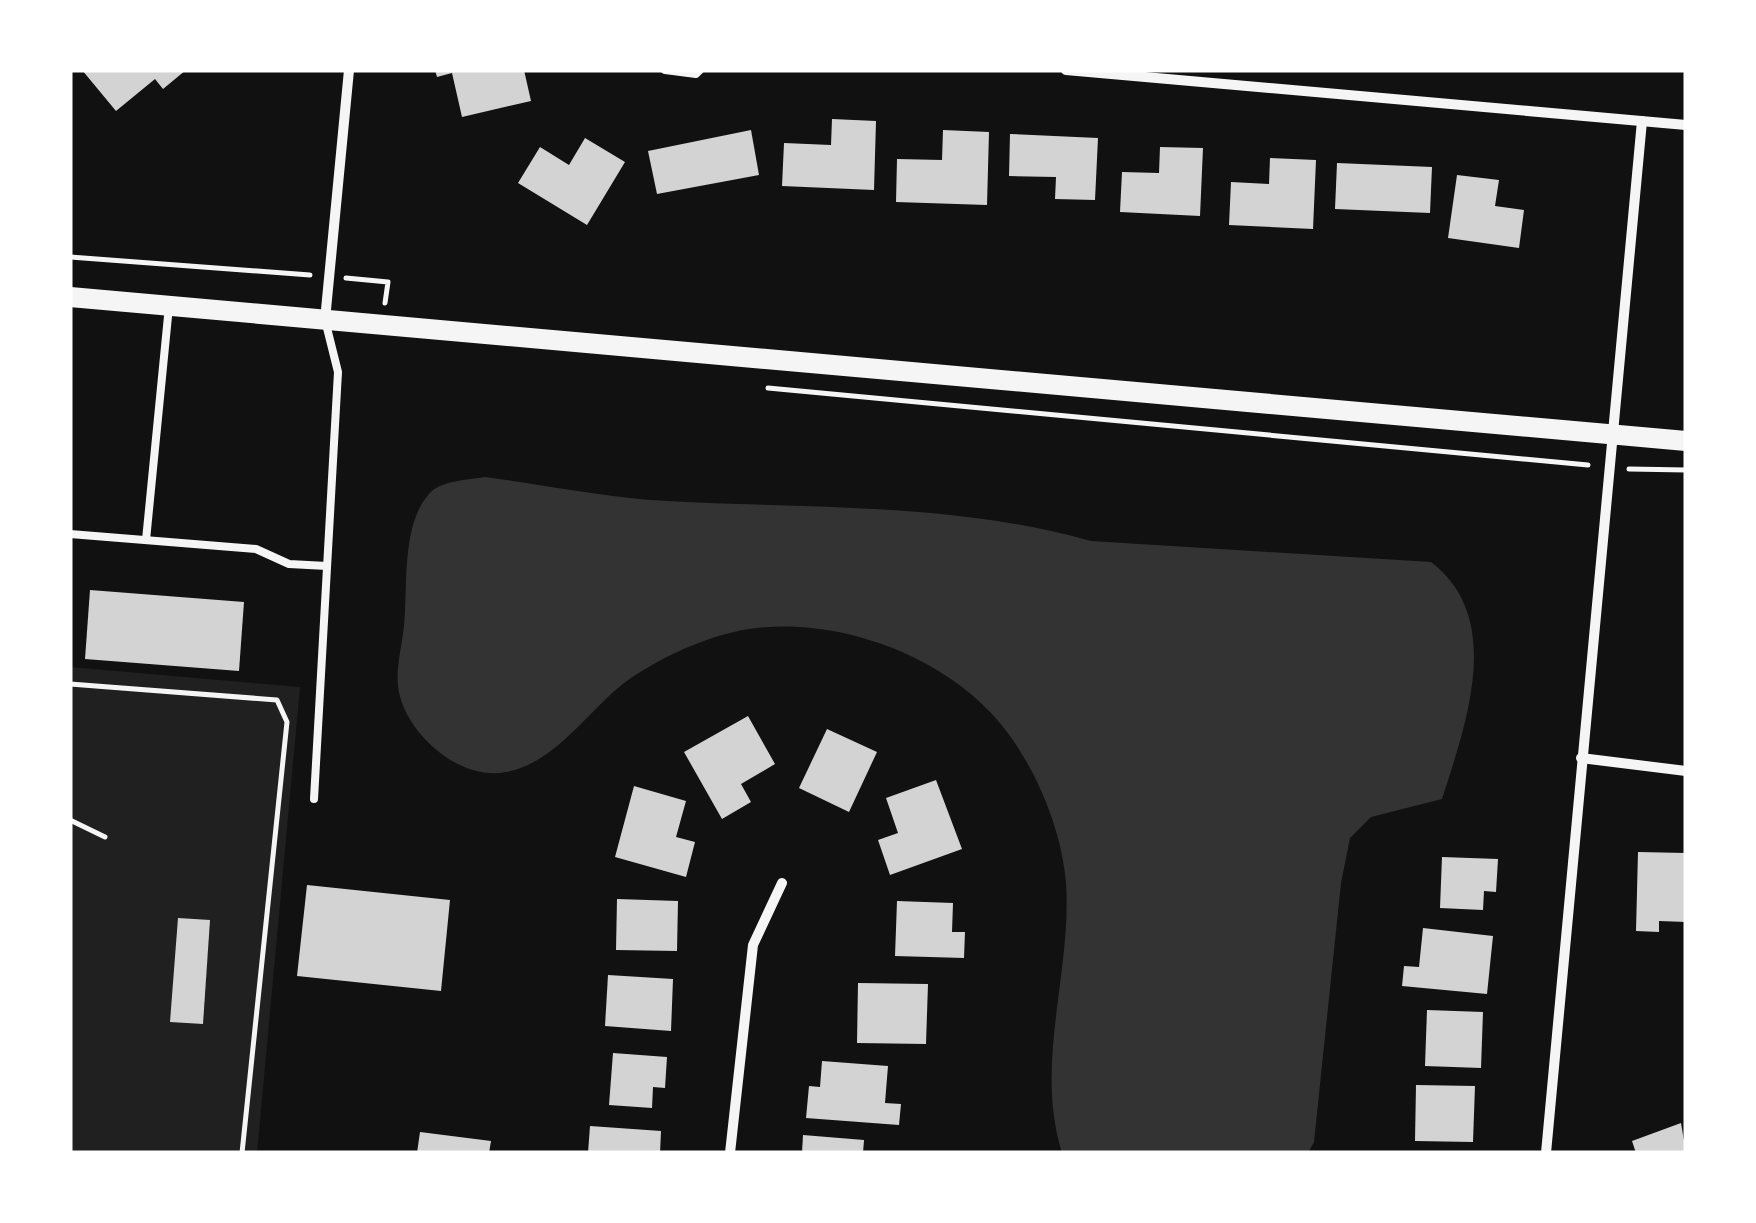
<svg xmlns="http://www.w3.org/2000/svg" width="1756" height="1223" viewBox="0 0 1756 1223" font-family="'Work Sans',sans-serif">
	<rect width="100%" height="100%" fill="#111"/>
	<path fill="#202020" d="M 70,667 L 300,687 L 257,1153 L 70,1153 Z"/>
	<path fill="#333" d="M 485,477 C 545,485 607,498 667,501 C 809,509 953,502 1091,541 L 1431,562 C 1505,618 1466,724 1442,799 L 1371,817 L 1350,838 L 1341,883 L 1314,1142 L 1308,1153 L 1062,1153 C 1034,1063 1072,974 1066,883 C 1062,833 1039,776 1010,736 C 957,661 847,618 757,628 C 713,633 667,654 631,678 C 589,707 559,762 506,772 C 460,782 403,732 398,686 C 396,668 402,645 404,626 C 408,587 401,525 429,494 C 441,480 468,480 485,477 Z"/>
	<g fill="#d3d3d3">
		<path d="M 82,70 L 186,70 L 163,89 L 155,79 L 116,111 Z"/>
		<path d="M 435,70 L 524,70 L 531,101 L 462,117 L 452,73 L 437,77 Z"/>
		<path d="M 832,119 L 876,121 L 874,190 L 782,186 L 784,143 L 831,145 Z"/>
		<path d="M 751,130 L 759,175 L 657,194 L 648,151 Z"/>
		<path d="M 943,130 L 989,132 L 987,205 L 896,202 L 897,159 L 942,160 Z"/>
		<path d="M 1010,134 L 1098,138 L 1095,200 L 1055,199 L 1056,177 L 1009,176 Z"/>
		<path d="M 585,138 L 625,162 L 587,225 L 518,183 L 540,147 L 569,165 Z"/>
		<path d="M 1160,147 L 1203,148 L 1200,216 L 1120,212 L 1122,172 L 1159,173 Z"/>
		<path d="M 1270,158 L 1316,160 L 1313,229 L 1229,225 L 1231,182 L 1269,184 Z"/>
		<path d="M 1337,163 L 1432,167 L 1430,213 L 1335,209 Z"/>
		<path d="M 1457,175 L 1499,180 L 1495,206 L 1524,210 L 1519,248 L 1448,238 Z"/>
		<path d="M 90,590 L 244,602 L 239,671 L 85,659 Z"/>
		<path d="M 748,716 L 775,764 L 741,784 L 751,802 L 722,819 L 684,752 Z"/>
		<path d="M 827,729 L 877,752 L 849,812 L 799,788 Z"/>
		<path d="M 936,780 L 962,849 L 890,875 L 878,840 L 898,833 L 886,798 Z"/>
		<path d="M 634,786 L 686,801 L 676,837 L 695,842 L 686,877 L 615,857 Z"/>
		<path d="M 1638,852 L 1686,853 L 1686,922 L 1659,921 L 1659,932 L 1636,931 Z"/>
		<path d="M 1442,857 L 1498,859 L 1496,892 L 1484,891 L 1483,910 L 1440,908 Z"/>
		<path d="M 307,885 L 450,900 L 441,991 L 297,976 Z"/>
		<path d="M 617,899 L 678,901 L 677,951 L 616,950 Z"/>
		<path d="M 897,901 L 953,903 L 952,932 L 965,932 L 964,958 L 895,956 Z"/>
		<path d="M 178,918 L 210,920 L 203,1024 L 170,1022 Z"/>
		<path d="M 1423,928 L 1493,936 L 1487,994 L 1402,986 L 1404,966 L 1419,967 Z"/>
		<path d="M 608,975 L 673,979 L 671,1031 L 605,1026 Z"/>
		<path d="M 858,983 L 928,984 L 926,1044 L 857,1043 Z"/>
		<path d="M 1427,1010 L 1483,1012 L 1481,1068 L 1425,1066 Z"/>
		<path d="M 613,1053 L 667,1057 L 665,1088 L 653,1087 L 652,1108 L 609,1105 Z"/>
		<path d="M 822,1061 L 888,1066 L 885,1103 L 901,1104 L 899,1125 L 806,1118 L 809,1086 L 820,1087 Z"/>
		<path d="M 1416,1085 L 1475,1086 L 1473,1142 L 1415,1141 Z"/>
		<path d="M 1681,1123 L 1686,1153 L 1636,1153 L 1632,1141 Z"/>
		<path d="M 590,1126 L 661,1131 L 660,1153 L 588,1153 Z"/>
		<path d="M 420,1132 L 491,1141 L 489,1153 L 417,1153 Z"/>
		<path d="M 803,1135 L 864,1140 L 863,1153 L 802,1153 Z"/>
	</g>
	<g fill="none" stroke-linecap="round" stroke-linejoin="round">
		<g stroke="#f5f5f5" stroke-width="5">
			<path d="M 70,257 L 310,275"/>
			<path d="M 346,278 L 388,282 L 385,303"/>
			<path d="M 768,388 L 1588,465"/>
			<path d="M 1629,469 L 1686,470"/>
			<path d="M 70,684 L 277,700 L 287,722 L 242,1153"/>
			<path d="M 70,820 L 105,837"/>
		</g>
		<g stroke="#f5f5f5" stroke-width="8">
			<path d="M 665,70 L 696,74 L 700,70"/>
			<path d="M 70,534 L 256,549 L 289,564 L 327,566"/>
			<path d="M 146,540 L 169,306"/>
			<path d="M 314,799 L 338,372 L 325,320"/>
		</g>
		<g stroke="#f5f5f5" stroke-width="10">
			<path d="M 1066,70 L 1686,125"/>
			<path d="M 325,320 L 349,70"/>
			<path d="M 1581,758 L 1686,771"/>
			<path d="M 730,1153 L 753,945 L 782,883"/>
			<path d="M 1546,1153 L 1642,121"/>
		</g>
		<path stroke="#f5f5f5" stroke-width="20" d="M 70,297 L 1686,441"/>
	</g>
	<rect width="1756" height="1223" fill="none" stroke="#ffffff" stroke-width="145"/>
</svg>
